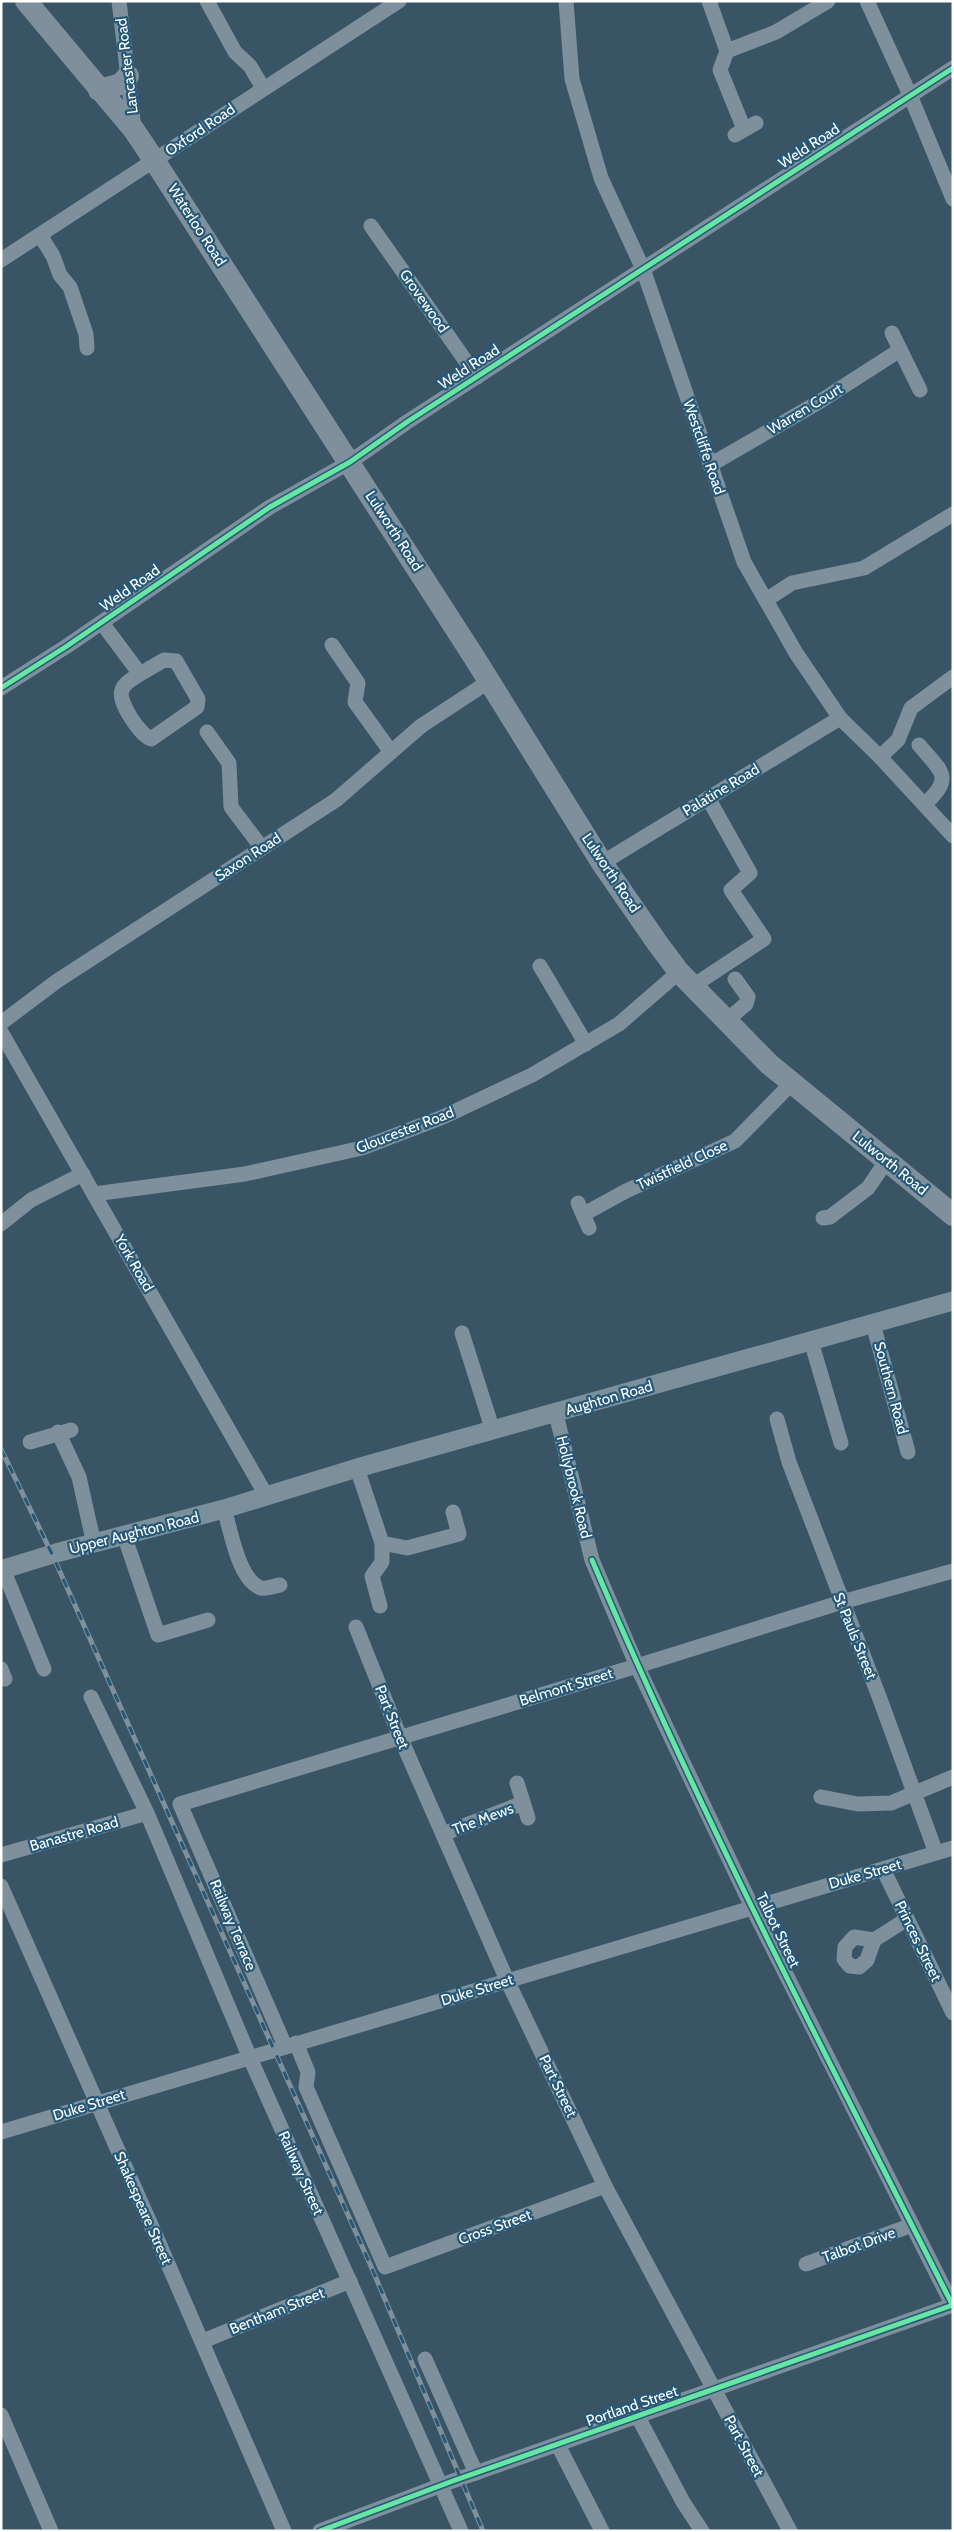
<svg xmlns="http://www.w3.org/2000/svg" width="954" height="2532" viewBox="0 0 954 2532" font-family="Cabin,sans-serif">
	<rect width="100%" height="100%" fill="#395465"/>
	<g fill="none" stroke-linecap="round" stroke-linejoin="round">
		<g stroke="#7d909c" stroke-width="15">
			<path d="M 119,1 L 134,129"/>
			<path d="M 207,1 L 235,52 L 250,66 L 263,88"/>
			<path d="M 566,1 L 572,79 L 601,178 L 643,269 L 744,562 L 796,653 L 840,718 L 880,757 L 953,836"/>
			<path d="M 709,1 L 727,51 L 776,32 L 828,1"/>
			<path d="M 867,1 L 910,95 L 953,199"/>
			<path d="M 727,51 L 720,70 L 744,129"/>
			<path d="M 735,135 L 756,123"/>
			<path d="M 371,226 L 477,377"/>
			<path d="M 40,235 L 53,256 L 60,275 L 70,287 L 86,334 L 87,348"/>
			<path d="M 1,260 L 399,1"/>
			<path d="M 892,333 L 920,390"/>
			<path d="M 710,465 L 819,402 L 900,350"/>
			<path d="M 766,600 L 792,583 L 864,568 L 953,514"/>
			<path d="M 102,623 L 140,674 L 164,660 L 176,661 L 198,699 L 197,707 L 151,739 C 140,735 117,701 122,690 C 124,683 134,678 140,674"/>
			<path d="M 332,645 L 358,683 L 355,702 L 391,752"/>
			<path d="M 1,688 L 67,646 L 270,507 L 350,462 L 407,422 L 953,68"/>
			<path d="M 207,732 L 229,763 L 231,807 L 262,848"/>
			<path d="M 919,745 C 942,772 954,777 925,804"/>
			<path d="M 880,757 L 898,740 L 911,708 L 953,677"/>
			<path d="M 602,863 L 840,718"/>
			<path d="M 540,966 L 586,1044"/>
			<path d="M 693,986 L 764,939 L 731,890 L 750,873 L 708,798"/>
			<path d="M 727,1020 L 746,1004 L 748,997 L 735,979"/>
			<path d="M 1,1023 L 57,981 L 336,800 L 421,726 L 488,682"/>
			<path d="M 1,1032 L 266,1495"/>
			<path d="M 94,1194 L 245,1174 L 362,1148 L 443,1117 L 532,1075 L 619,1024 L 679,972"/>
			<path d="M 578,1203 L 589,1228"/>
			<path d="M 584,1214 L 626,1191 L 735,1141 L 792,1083"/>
			<path d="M 823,1218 L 830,1217 L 868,1188 L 887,1160"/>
			<path d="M 1,1224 L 31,1200 L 83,1174"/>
			<path d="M 873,1324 L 908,1452"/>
			<path d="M 462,1333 L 493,1431"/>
			<path d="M 811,1341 L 841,1443"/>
			<path d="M 556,1414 L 592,1560 L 637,1666 L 752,1907 L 953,2306"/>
			<path d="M 777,1419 L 789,1462 L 880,1699 L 936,1853"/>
			<path d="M 58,1432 L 79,1477 L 94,1544"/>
			<path d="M 30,1442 L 71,1430"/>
			<path d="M 357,1468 L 382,1543 L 407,1548 L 459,1534 L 453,1512"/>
			<path d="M 224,1509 C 231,1530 238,1580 261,1588 C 267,1589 274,1586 280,1585"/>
			<path d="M 124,1535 L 158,1635 L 208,1620"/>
			<path d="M 3,1569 L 44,1669"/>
			<path d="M 380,1606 L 372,1576 L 382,1562 L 382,1543"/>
			<path d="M 356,1627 L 400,1737 L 507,1980 L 605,2186 L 790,2531"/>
			<path d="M 1,1669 L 5,1679"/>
			<path d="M 91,1697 L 147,1813 L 250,2058 L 461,2531"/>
			<path d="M 517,1783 L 528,1818"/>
			<path d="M 821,1797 L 858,1804 L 891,1803 L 953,1777"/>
			<path d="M 443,1834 L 523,1803"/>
			<path d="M 1,1855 L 147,1813"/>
			<path d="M 883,1869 L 953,2013"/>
			<path d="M 1,1886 C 97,2101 191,2315 284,2531"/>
			<path d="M 874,1940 L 854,1937 L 845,1947 L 844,1959 L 850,1966 L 859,1967 L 867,1960 L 874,1940 L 907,1919"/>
			<path d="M 296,2043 L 308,2072 L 306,2087 L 385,2267 L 605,2186"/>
			<path d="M 285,2046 L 180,1804 L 637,1666 L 842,1602 L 953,1571"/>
			<path d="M 1,2132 L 953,1848"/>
			<path d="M 806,2264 L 912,2225"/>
			<path d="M 203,2341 L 350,2281"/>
			<path d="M 425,2359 L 476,2473"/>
			<path d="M 1,2415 L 51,2531"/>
			<path d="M 638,2417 L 683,2502 L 702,2531"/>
			<path d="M 558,2445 L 602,2531"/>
			<path d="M 320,2531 L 450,2482 L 953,2305"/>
		</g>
		<path stroke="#7b909b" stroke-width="19" d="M 1,1570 L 56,1553 L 224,1509 L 357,1468 L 953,1301"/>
		<g stroke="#7f909c" stroke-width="22">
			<path d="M 26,1 L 134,130 L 154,160 L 474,657 L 602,863 L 658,944 L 679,972 L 769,1064 L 953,1215"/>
			<path d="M 99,90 L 121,84 L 128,76"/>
		</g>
		<g stroke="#7f909c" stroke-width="5">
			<path id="rail" d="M 1,1449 L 52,1554 L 370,2264 L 483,2531"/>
		</g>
		<use href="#rail" stroke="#265978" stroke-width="3" stroke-dasharray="9" stroke-linecap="butt"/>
		<g stroke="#265978" stroke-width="8">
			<g id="cycleway">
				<path d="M 1,688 L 67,646 L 270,507 L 350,462 L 407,422 L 953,68"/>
				<path d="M 592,1560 C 700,1814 828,2060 953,2306"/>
				<path d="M 320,2531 L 450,2482 L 953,2305"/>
			</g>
		</g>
		<use href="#cycleway" stroke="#66e7a1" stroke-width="5"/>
	</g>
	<g text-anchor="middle" stroke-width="4.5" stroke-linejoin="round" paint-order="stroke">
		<g font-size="15" fill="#fff" stroke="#265978">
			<text transform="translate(127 66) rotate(-97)" y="5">Lancaster Road</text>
			<text transform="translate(200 130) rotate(-34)" y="5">Oxford Road</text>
			<text transform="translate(809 146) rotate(-33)" y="5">Weld Road</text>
			<text transform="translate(197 225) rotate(57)" y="5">Waterloo Road</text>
			<text transform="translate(424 301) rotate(55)" y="5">Grovewood</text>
			<text transform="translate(469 367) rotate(-33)" y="5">Weld Road</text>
			<text transform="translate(805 409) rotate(-31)" y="5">Warren Court</text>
			<text transform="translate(704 447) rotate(71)" y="5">Westcliffe Road</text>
			<text transform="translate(394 531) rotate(57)" y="5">Lulworth Road</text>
			<text transform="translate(130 588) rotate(-35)" y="5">Weld Road</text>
			<text transform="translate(721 790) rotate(-31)" y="5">Palatine Road</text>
			<text transform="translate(248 857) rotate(-33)" y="5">Saxon Road</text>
			<text transform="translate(611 873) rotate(56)" y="5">Lulworth Road</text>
			<text transform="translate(405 1130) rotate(-21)" y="5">Gloucester Road</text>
			<text transform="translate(890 1163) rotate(39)" y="5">Lulworth Road</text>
			<text transform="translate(682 1165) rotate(-25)" y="5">Twistfield Close</text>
			<text transform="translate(134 1263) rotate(60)" y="5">York Road</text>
			<text transform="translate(891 1388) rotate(75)" y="5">Southern Road</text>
			<text transform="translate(609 1398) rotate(-16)" y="5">Aughton Road</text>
			<text transform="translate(574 1487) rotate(76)" y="5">Hollybrook Road</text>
			<text transform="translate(134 1533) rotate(-14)" y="5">Upper Aughton Road</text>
			<text transform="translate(855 1636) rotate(68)" y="5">St Pauls Street</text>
			<text transform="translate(566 1687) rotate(-17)" y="5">Belmont Street</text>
			<text transform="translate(392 1717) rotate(68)" y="5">Part Street</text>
			<text transform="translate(483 1819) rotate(-21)" y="5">The Mews</text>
			<text transform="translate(74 1834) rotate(-16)" y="5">Banastre Road</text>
			<text transform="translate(865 1874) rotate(-16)" y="5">Duke Street</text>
			<text transform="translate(233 1925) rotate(67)" y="5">Railway Terrace</text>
			<text transform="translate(778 1930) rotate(64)" y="5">Talbot Street</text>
			<text transform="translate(918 1941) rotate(64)" y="5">Princes Street</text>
			<text transform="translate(477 1990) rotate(-17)" y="5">Duke Street</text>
			<text transform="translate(558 2086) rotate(64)" y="5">Part Street</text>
			<text transform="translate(89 2105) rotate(-17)" y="5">Duke Street</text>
			<text transform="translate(301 2173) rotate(66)" y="5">Railway Street</text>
			<text transform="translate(143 2208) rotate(66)" y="5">Shakespeare Street</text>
			<text transform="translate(495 2227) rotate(-20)" y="5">Cross Street</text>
			<text transform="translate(859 2245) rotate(-20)" y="5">Talbot Drive</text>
			<text transform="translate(277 2311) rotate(-22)" y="5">Bentham Street</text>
			<text transform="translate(632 2406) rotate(-19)" y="5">Portland Street</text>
			<text transform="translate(744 2446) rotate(62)" y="5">Part Street</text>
		</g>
	</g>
	<rect width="954" height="2532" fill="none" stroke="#ffffff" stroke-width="5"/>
</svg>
